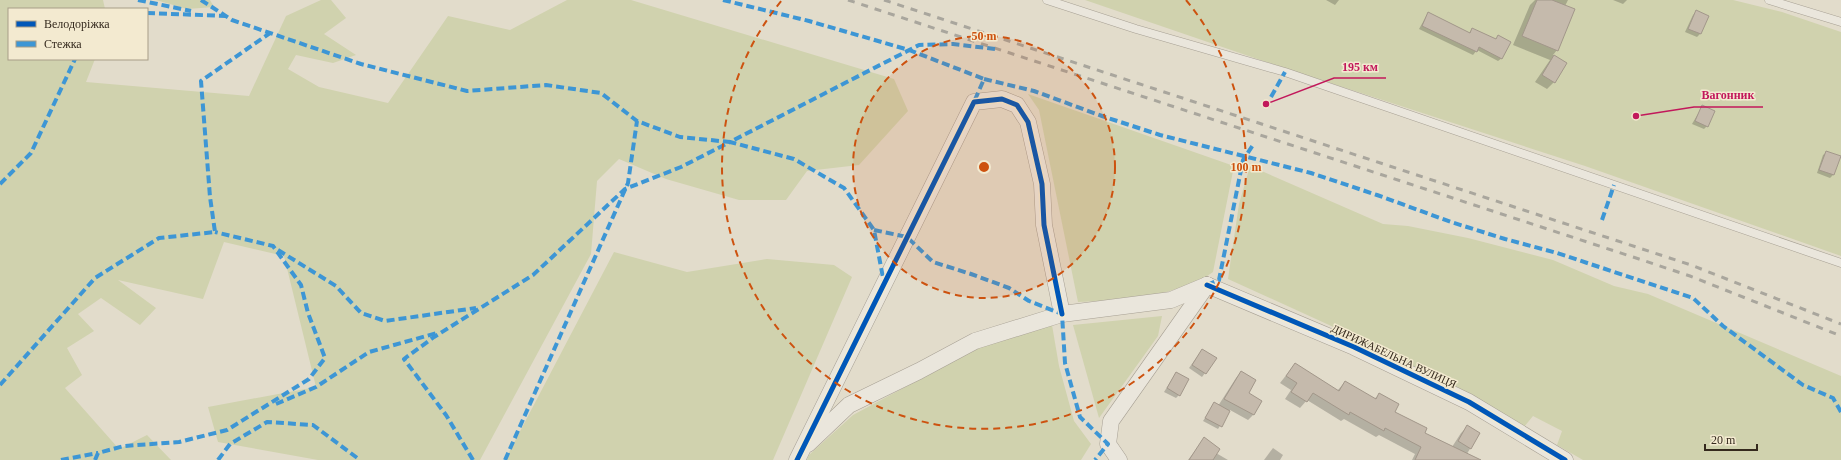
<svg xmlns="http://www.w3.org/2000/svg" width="1841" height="460" viewBox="0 0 1841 460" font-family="'Times New Roman',serif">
	<rect width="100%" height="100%" fill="#e2dccb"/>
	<g fill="#d0d2ae">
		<path d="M 0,0 L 103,0 L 105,9 L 9,9 L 9,59 L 95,59 L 86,82 L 249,96 L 286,16 L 321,0 L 331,0 L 346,18 L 324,34 L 356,55 L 333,63 L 296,55 L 288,69 L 319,87 L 388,103 L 448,16 L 510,30 L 567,0 L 631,0 L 894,79 L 908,111 L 859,165 L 807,171 L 786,200 L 739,200 L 666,179 L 619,159 L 597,181 L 591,254 L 480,460 L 318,460 L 218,442 L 208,407 L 316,387 L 284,256 L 224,242 L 203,299 L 118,280 L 156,308 L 140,325 L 101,298 L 78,314 L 94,331 L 67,348 L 82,375 L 65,388 L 119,449 L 147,435 L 171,460 L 0,460 Z"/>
		<path d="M 156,0 L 210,0 L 214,7 L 187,9 Z"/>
		<path d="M 1085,0 L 1733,0 L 1782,12 L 1841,32 L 1841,256 L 1585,166 L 1278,66 Z"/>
		<path d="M 1028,94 L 1234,166 L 1213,272 L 1197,283 L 1142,299 L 1078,302 L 1039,110 Z"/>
		<path d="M 1250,166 L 1383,224 L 1408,226 L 1468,238 L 1553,260 L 1614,286 L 1648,294 L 1841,376 L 1841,460 L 1583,460 L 1557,445 L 1562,431 L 1533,416 L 1524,427 L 1351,335 L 1228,279 L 1239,204 Z"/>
		<path d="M 614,252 L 687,272 L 767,259 L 834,265 L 852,277 L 773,460 L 505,460 Z"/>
		<path d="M 1162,316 L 1158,336 L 1099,418 L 1073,325 Z"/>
		<path d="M 1052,325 L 1059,366 L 1074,421 L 1091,444 L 1081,460 L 807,460 L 809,455 L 853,415 L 980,347 Z"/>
	</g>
	<g fill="#0003">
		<path d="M 1326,0 L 1339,0 L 1335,5 Z"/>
		<path d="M 1535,0 L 1568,0 L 1565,6 L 1557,50 L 1553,55 L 1565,63 L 1554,82 L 1547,89 L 1535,82 L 1550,60 L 1513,45 L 1530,5 Z"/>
		<path d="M 1613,0 L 1627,0 L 1623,4 Z"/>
		<path d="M 1696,12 L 1708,17 L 1700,34 L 1697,37 L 1685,32 L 1693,15 Z"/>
		<path d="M 1428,13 L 1469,33 L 1472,29 L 1495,40 L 1498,36 L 1502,58 L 1498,61 L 1477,50 L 1473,55 L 1419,29 Z"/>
		<path d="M 1702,107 L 1707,126 L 1704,129 L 1692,124 Z"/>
		<path d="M 1827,152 L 1840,157 L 1833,175 L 1830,178 L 1817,173 L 1823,155 Z"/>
		<path d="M 1202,350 L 1205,373 L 1202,377 L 1189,368 Z"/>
		<path d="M 1295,364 L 1337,391 L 1345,382 L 1374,399 L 1380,394 L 1394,412 L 1423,433 L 1452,447 L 1461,433 L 1467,427 L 1479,434 L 1465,457 L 1471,460 L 1412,460 L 1415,454 L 1379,435 L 1376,437 L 1344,419 L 1341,421 L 1307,400 L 1300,408 L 1285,399 L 1291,390 L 1280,383 Z"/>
		<path d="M 1241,372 L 1247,393 L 1261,401 L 1253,415 L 1248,420 L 1230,410 L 1218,429 L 1203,421 L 1214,404 L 1218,406 L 1236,378 Z"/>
		<path d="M 1176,373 L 1179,395 L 1176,398 L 1164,392 Z"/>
		<path d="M 1204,439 L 1216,453 L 1228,460 L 1188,460 Z"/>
		<path d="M 1273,448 L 1283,455 L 1280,460 L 1264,460 Z"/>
	</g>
	<g fill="#c5baac" stroke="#a2978a">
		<path d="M 1537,0 L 1552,0 L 1575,9 L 1558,51 L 1522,36 Z"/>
		<path d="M 1696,10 L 1709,16 L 1701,34 L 1688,29 Z"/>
		<path d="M 1428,12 L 1470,33 L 1472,28 L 1496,39 L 1498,35 L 1511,42 L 1502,59 L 1479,47 L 1477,52 L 1422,26 Z"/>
		<path d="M 1554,55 L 1567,63 L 1555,83 L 1542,75 Z"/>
		<path d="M 1702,105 L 1715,111 L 1708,127 L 1695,121 Z"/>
		<path d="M 1826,151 L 1841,156 L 1834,175 L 1819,170 Z"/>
		<path d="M 1202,349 L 1217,358 L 1206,374 L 1192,365 Z"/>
		<path d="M 1295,363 L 1339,391 L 1345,381 L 1376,399 L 1379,393 L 1399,404 L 1395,412 L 1427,428 L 1425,433 L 1481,460 L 1415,460 L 1421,447 L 1385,428 L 1384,431 L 1350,412 L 1349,415 L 1313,393 L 1307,402 L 1291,392 L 1297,383 L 1286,376 Z"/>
		<path d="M 1241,371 L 1256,380 L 1249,393 L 1262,401 L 1254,415 L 1224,399 Z"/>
		<path d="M 1176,372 L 1189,379 L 1180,396 L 1167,388 Z"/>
		<path d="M 1214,402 L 1230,411 L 1222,427 L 1205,418 Z"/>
		<path d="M 1467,425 L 1480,433 L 1471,449 L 1458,441 Z"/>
		<path d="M 1204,437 L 1220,449 L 1213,460 L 1189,460 Z"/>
	</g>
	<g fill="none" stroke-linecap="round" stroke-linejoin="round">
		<g stroke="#a7a094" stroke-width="9">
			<g id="service">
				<path d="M 1047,0 L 1136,29 L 1285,72 L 1841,263"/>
				<path d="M 1769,0 L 1841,22"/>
			</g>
		</g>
		<g stroke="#a7a094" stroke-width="17">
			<g id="minor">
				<path d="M 1207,285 L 1354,347 L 1469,402 L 1565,460"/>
				<path d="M 808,444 L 849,405 L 919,371 L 975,341 L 1062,314 L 1171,300 L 1207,285"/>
				<path d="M 797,460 L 974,102 L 1002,99 L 1017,105 L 1028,122 L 1042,184 L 1044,225 L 1062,314"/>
				<path d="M 1119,460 L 1108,444 L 1111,421 L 1207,285"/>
			</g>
		</g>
		<use href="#service" stroke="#eae6dc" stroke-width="8"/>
		<use href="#minor" stroke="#eae6dc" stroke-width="16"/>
		<g stroke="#a9a69d" stroke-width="3" stroke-dasharray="7 7" stroke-linecap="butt">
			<path d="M 848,0 L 1639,259 L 1690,276 L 1841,336"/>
			<path d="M 884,0 L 1691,265 L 1841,324"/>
		</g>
		<g stroke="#3d96d5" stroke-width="4" stroke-dasharray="8 4" stroke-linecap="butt">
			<path d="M 138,0 L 191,11"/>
			<path d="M 201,0 L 232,20 L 361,64 L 467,91 L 546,85 L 601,93 L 637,121 L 680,137 L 730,142 L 919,45 L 953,44 L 995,49"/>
			<path d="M 723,0 L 809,21 L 909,50 L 984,79 L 974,102"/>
			<path d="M 147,13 L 226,16"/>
			<path d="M 984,79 L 1034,91 L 1102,116 L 1160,135 L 1311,173 L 1377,195 L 1451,222 L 1505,239 L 1557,253 L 1693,298 L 1723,326 L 1803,385 L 1833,398 L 1841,412"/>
			<path d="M 1271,97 L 1285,72"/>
			<path d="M 0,184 L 31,153 L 75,59"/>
			<path d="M 1602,220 L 1614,185"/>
			<path d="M 874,230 L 907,237 L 933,262 L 971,274 L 1009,288 L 1029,301 L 1062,314 L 1065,363 L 1080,417 L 1108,444 L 1095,460"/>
			<path d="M 278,250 L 336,286 L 361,313 L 385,321 L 476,308"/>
			<path d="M 1207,285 L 1219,280 L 1243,160 L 1253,145"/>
			<path d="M 0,385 L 95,278 L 159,238 L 215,232 L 210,197 L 201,81 L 270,33"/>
			<path d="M 276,404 L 316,387 L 369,352 L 437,333"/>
			<path d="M 61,460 L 98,453"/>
			<path d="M 95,460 L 98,453 L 124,446 L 179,442 L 227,430 L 309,379 L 325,358 L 308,313 L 301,285 L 273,246 L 215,232"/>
			<path d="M 218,460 L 230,444 L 267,422 L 313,425 L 360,460"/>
			<path d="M 473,460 L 446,415 L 404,359 L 434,337 L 533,275 L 625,189 L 681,167 L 730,142 L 794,159 L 844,188 L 874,230 L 884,283"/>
			<path d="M 505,460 L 628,183 L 637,121"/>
		</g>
		<g stroke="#f3ead0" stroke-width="8">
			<g id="cycleway">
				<path d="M 1207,285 L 1354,347 L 1469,402 L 1565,460"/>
				<path d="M 797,460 L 974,102 L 1002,99 L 1017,105 L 1028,122 L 1042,184 L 1044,225 L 1062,314"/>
			</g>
		</g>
		<use href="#cycleway" stroke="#0057b8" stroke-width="5"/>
	</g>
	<circle cx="984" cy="167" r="131" fill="#cd520f" fill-opacity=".12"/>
	<g fill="none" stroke="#cd520f" stroke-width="2" stroke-dasharray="7 5">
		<circle cx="984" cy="167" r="131"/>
		<path d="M1186 0A262 262 0 1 1 782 0"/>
	</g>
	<g text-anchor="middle" stroke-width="3" stroke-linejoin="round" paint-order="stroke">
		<g font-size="11" fill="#34291d" stroke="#f3ead0">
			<text transform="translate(1394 356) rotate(25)" y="4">ДИРИЖАБЕЛЬНА ВУЛИЦЯ</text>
		</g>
	</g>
	<circle cx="984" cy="167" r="6" fill="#cd520f" stroke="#f3ead0" stroke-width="2"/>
	<g font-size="12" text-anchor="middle" font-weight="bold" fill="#cd520f" stroke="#f3ead0" stroke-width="3" stroke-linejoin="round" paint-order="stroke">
		<text x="984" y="40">50 m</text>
		<text x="1246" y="171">100 m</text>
	</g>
	<path fill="none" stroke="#c2185b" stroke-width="1.5" d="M1266 104L1334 78H1386M1636 116L1694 107H1763"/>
	<g fill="#c2185b" stroke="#f3ead0" stroke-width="1.5">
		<circle cx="1266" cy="104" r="4"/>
		<circle cx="1636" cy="116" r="4"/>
	</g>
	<g font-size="12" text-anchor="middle" font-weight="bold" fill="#c2185b" stroke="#f3ead0" stroke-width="3" stroke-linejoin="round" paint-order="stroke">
		<text x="1360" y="71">195 км</text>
		<text x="1728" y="99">Вагонник</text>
	</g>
	<rect x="8" y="8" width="140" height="52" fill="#f3ead0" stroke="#a79d88"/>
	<rect x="16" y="21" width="20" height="6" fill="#0057b8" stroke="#a79d88"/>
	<text x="44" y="28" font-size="12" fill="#34291d">Велодоріжка</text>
	<rect x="16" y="41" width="20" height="6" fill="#3d96d5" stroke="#a79d88"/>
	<text x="44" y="48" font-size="12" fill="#34291d">Стежка</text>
	<path d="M1705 444v6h52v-6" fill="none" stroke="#34291d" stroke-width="2"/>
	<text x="1711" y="444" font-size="12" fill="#34291d" stroke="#f3ead0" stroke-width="3" paint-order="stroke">20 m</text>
</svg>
